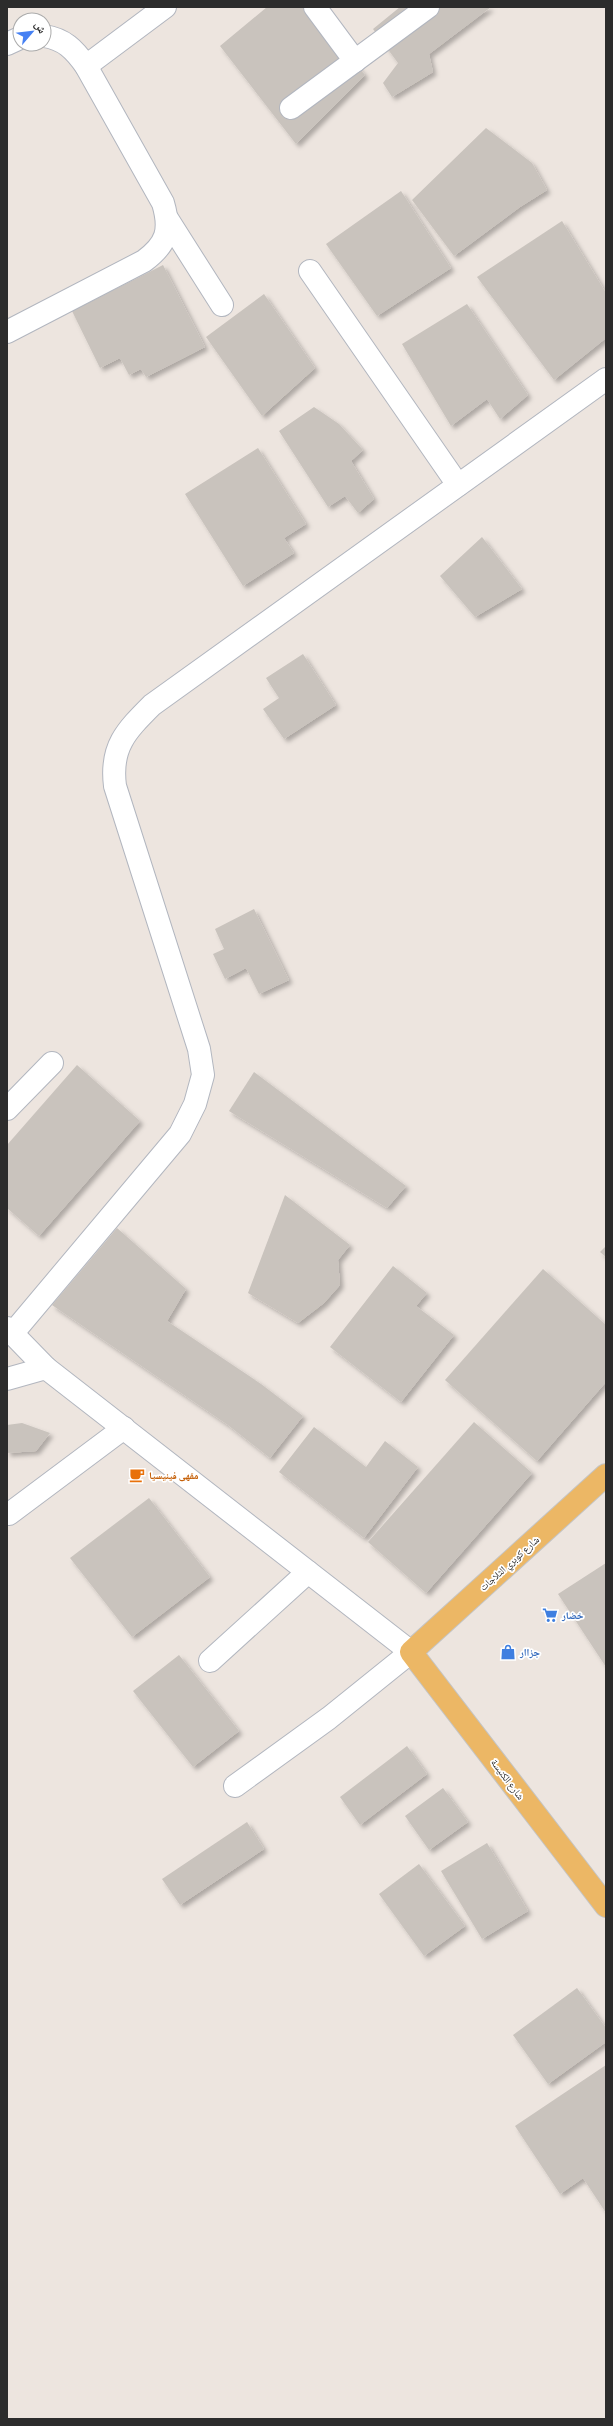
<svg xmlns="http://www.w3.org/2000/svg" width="613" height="2426" viewBox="0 0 613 2426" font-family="'Source Sans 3','Noto Naskh Arabic',sans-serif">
	<defs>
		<filter id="shadow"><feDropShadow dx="3.5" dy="3.5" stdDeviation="2" flood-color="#0004"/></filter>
	</defs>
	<rect width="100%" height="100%" fill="#ede5df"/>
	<g fill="#c9c3bd" filter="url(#shadow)">
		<path d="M 267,7 L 325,7 L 314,16 L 365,75 L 296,144 L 220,46 Z"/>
		<path d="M 400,7 L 491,7 L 429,54 L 433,72 L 392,97 L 383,83 L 398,63 L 373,29 Z"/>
		<path d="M 486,128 L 532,163 L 547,190 L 520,207 L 454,256 L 412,200 Z"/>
		<path d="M 401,191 L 451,268 L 377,316 L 326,244 Z"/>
		<path d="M 562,221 L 606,293 L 606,338 L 554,380 L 477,277 Z"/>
		<path d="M 163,265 L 205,347 L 146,377 L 141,369 L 129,375 L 120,358 L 100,368 L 72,311 Z"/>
		<path d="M 264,294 L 315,368 L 262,416 L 206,337 Z"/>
		<path d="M 467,304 L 528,395 L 500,419 L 487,399 L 451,426 L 402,344 Z"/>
		<path d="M 314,407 L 339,424 L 363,450 L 351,461 L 374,499 L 358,513 L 345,496 L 328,507 L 279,431 Z"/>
		<path d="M 258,448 L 306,524 L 284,538 L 294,553 L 243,586 L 185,494 Z"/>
		<path d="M 482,537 L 522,589 L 475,617 L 440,576 Z"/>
		<path d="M 303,654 L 336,705 L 284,739 L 263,709 L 279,698 L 266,678 Z"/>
		<path d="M 254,909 L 289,980 L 259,994 L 246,968 L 225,979 L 213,954 L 224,949 L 215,929 Z"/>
		<path d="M 77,1065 L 140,1121 L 39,1236 L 7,1208 L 7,1145 Z"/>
		<path d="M 254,1072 L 406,1186 L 387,1208 L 229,1111 Z"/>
		<path d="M 285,1195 L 350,1245 L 338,1260 L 340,1285 L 324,1303 L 298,1323 L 248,1293 Z"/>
		<path d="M 117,1228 L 186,1289 L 167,1321 L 261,1384 L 303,1416 L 270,1458 L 228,1425 L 52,1305 Z"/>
		<path d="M 606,1246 L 606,1257 L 600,1252 Z"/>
		<path d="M 393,1266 L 427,1293 L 416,1306 L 454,1335 L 401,1402 L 330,1347 Z"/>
		<path d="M 543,1269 L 606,1325 L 606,1382 L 537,1461 L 445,1380 Z"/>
		<path d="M 474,1422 L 532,1473 L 426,1593 L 368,1542 Z"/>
		<path d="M 22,1423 L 50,1433 L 36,1451 L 7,1453 L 7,1425 Z"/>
		<path d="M 314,1427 L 366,1467 L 385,1441 L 418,1467 L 364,1538 L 279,1472 Z"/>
		<path d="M 149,1498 L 210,1577 L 132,1637 L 70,1558 Z"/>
		<path d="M 606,1563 L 606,1667 L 558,1594 Z"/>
		<path d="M 179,1655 L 239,1731 L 193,1767 L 133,1691 Z"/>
		<path d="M 407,1746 L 427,1774 L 360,1825 L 340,1797 Z"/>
		<path d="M 443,1788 L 468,1822 L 429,1850 L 405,1816 Z"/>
		<path d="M 247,1822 L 264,1849 L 180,1905 L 162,1879 Z"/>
		<path d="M 487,1843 L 528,1911 L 482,1939 L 441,1871 Z"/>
		<path d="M 419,1864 L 465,1926 L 424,1956 L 379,1894 Z"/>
		<path d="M 577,1988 L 606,2028 L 606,2042 L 548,2084 L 513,2035 Z"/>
		<path d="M 606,2065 L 606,2213 L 583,2178 L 560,2194 L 515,2126 Z"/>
	</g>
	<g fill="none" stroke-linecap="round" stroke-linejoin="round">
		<g stroke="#b2b6bf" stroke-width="24">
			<g id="minor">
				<path d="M 315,7 L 355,61"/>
				<path d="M 7,44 L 20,38"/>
				<path d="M 86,66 L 165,7"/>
				<path d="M 291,108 L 428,7"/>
				<path d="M 168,220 L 222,305"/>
				<path d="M 310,271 L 458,485"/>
				<path d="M 7,332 L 144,261 C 167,244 171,230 163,203 L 86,66 C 74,49 64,39 44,36"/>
				<path d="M 7,1109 L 52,1063"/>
				<path d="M 7,1328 L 46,1368"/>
				<path d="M 12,1334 L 180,1134 L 195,1104 L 203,1075 L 199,1049 L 115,786 C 110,747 126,731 152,705 L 606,379"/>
				<path d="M 7,1379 L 46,1368 L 411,1652 L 329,1718 L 235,1786"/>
				<path d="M 9,1514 L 124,1428"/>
				<path d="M 210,1661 L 308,1572"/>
			</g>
		</g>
		<g stroke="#c4c4c4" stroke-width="24">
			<path id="major" d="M 606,1475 L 411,1652 L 606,1906"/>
		</g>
		<use href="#minor" stroke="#fff" stroke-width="22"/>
		<use href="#major" stroke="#ecb765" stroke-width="22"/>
	</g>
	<defs>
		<g id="cafe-bare" transform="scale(1.2)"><path d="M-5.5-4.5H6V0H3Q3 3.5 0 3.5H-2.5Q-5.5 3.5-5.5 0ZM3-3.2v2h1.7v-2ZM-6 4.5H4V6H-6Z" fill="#e8710a" stroke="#fff" stroke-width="2.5" paint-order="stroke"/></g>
		<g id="supermarket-bare" transform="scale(1.2)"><path d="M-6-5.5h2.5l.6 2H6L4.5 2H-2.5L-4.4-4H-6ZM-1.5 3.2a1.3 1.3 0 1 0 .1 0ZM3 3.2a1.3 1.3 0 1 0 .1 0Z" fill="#3f7fe0" stroke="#fff" stroke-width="2.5" paint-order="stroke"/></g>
		<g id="shop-bare" transform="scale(1.2)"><path d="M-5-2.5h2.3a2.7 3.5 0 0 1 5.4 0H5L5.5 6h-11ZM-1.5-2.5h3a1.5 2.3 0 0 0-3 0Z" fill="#3f7fe0" stroke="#fff" stroke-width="2.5" paint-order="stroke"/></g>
	</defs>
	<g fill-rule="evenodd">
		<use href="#cafe-bare" x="137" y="1475"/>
		<use href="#supermarket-bare" x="550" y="1615"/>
		<use href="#shop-bare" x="508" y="1652"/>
	</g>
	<g text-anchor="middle" stroke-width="3.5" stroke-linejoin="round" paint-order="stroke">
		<g font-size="10" font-weight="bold" fill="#c56008" stroke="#fff" text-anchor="start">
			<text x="149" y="1479">مقهى فينيسيا</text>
		</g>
		<g font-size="10" fill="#2c2c2c" stroke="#fff">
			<text transform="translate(509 1563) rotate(-42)" y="4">شارع كوبري الثلاجات</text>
			<text transform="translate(508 1779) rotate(53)" y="4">شارع الكنيسة</text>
		</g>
		<g font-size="10" font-weight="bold" fill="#366cbe" stroke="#fff" text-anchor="start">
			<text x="562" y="1619">خضار</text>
			<text x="520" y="1656">جزاار</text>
		</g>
	</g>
	<rect width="613" height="2426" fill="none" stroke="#2c2c2c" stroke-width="16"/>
	<g transform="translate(32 32) rotate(62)"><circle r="19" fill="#ffffff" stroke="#ababab"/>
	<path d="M0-3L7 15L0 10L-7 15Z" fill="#4580f3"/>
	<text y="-6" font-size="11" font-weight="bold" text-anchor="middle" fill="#2c2c2c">ش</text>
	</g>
</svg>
